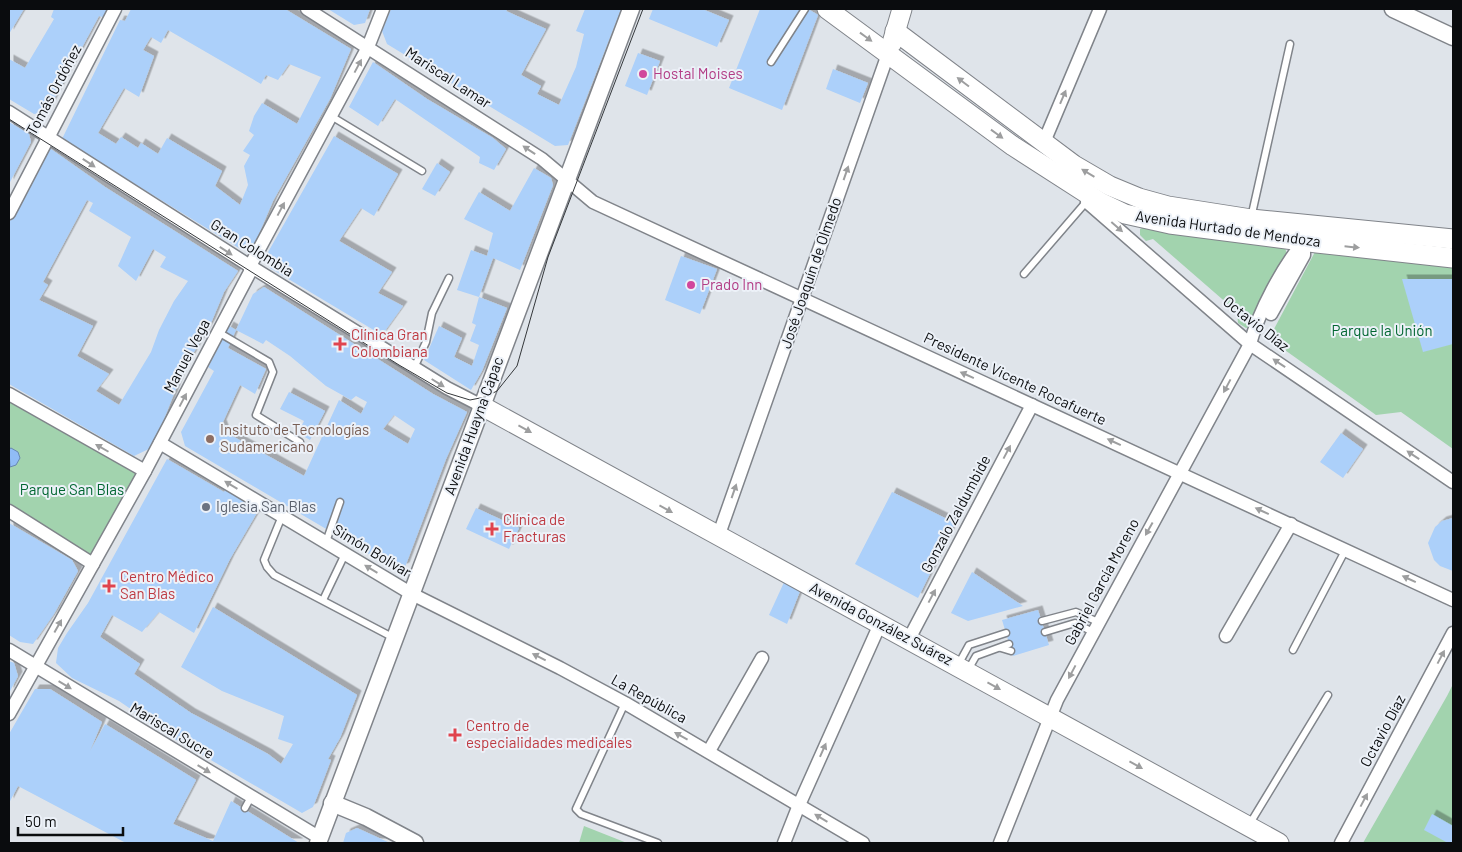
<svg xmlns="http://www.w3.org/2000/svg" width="1462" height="852" viewBox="0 0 1462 852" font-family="Barlow,sans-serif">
	<defs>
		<filter id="shadow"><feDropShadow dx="4.5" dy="-4.5" stdDeviation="0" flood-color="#0004"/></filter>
	</defs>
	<rect width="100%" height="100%" fill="#dfe4ea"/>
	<g fill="#a2d3ae">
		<path d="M 1144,227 L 1285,248 L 1287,254 L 1249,327 L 1246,328 L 1238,323 L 1237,312 L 1153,239 L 1146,241 L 1140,235 L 1140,229 Z"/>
		<path d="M 1316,250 L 1453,267 L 1453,449 L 1401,412 L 1376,415 L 1275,343 L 1274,329 Z"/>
		<path d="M 9,398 L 139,472 L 92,557 L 9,508 Z"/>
		<path d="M 1453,684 L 1453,843 L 1363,843 L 1447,696 Z"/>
		<path d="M 584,826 L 627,843 L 579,843 Z"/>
	</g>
	<path fill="#90bcf5" stroke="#6887b0" d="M 11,448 L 18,452 L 20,458 L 16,465 L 10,467 L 9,449 Z"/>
	<g fill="#acd0fa" fill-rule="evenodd" filter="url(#shadow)">
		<path d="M 9,9 L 24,9 L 9,34 Z"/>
		<path d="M 54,9 L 107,9 L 103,17 L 99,16 L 47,112 L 34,114 L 9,99 L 9,59 L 25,68 L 54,19 L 51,17 Z"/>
		<path d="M 131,9 L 285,9 L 351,49 L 330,99 L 273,201 L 255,243 L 242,250 L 62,139 L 120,20 L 125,21 ZM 168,30 L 261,84 L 266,75 L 278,80 L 289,64 L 321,77 L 297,124 L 262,103 L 254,116 L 249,131 L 254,135 L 243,151 L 250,155 L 244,166 L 248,185 L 240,205 L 215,186 L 222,171 L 167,138 L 158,154 L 141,143 L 138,148 L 121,137 L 116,144 L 98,133 L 124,88 L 139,97 L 154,56 L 143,50 L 151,37 L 161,43 Z"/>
		<path d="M 328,9 L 370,9 L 365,23 L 354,25 Z"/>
		<path d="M 391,9 L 508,9 L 506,11 L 546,29 L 521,75 L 541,86 L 537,94 L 559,105 L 576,67 L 584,34 L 576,31 L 585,9 L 621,9 L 568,145 L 555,146 L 387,44 L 382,31 Z"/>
		<path d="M 653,9 L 702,9 L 729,20 L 717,47 L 649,19 Z"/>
		<path d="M 760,9 L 808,9 L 818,15 L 782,110 L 729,88 Z"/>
		<path d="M 638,53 L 660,61 L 647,95 L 625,86 Z"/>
		<path d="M 373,62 L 427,99 L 493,138 L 506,149 L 494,170 L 479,163 L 480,157 L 395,99 L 378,126 L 349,107 Z"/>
		<path d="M 833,69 L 868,83 L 860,103 L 826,89 Z"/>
		<path d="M 9,122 L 29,134 L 31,142 L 9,184 Z"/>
		<path d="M 334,136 L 398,174 L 374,216 L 361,208 L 339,241 L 392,272 L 378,293 L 403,306 L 382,335 L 270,268 L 267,254 Z"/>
		<path d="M 48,147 L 105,187 L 238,271 L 224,292 L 211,323 L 183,371 L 153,447 L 134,456 L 9,384 L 9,223 ZM 87,200 L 93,203 L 89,211 L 131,237 L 118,266 L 136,281 L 153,249 L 166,257 L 160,267 L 188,281 L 174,301 L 159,330 L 151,352 L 119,405 L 96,391 L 109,374 L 77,356 L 93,326 L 39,300 L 48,285 L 43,282 Z"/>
		<path d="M 437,163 L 450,172 L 435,196 L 422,189 Z"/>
		<path d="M 534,168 L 551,178 L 553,185 L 520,270 L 493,258 L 479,297 L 457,290 L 471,250 L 487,256 L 493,233 L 464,219 L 479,192 L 510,211 Z"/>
		<path d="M 681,256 L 717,269 L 700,314 L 665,300 Z"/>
		<path d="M 1402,279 L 1453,279 L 1453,344 L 1423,352 Z"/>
		<path d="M 264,287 L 433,394 L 467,412 L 446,459 L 405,567 L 396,570 L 185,446 L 181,432 L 214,371 L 208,367 L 229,326 L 236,330 L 228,348 L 266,369 L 255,394 L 240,385 L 222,424 L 225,432 L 304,476 L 339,400 L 361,414 L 367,402 L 356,396 L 351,400 L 326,386 L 290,356 L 266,340 L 263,344 L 236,330 L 253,294 ZM 394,415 L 415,429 L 408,444 L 383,429 Z"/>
		<path d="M 479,297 L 507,308 L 482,371 L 471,390 L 424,360 L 439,326 L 462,338 L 454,357 L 472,366 L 479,345 L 470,341 L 476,325 L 472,323 Z"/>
		<path d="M 289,392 L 325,411 L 310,440 L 298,433 L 304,421 L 280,409 Z"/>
		<path d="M 1341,433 L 1363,449 L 1343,478 L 1320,462 Z"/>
		<path d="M 167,459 L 224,492 L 227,488 L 246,499 L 244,503 L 258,511 L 230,559 L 194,633 L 159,612 L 142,632 L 112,615 L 100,637 L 140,664 L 134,674 L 191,713 L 268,754 L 281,764 L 293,744 L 278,739 L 284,716 L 222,691 L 181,667 L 213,607 L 357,695 L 340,738 L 328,759 L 331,760 L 313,807 L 302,813 L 173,738 L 119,701 L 72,678 L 56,663 L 58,648 L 67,633 L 88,603 Z"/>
		<path d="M 892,492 L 955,523 L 918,598 L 855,564 Z"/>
		<path d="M 476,508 L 519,528 L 509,549 L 466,529 Z"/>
		<path d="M 1453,518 L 1453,571 L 1440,566 L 1434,560 L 1428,543 L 1435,527 L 1442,521 Z"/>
		<path d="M 9,523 L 72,560 L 78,571 L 54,614 L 33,644 L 20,642 L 9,635 Z"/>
		<path d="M 972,572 L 1023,606 L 968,621 L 951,613 Z"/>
		<path d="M 786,578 L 802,586 L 787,624 L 769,615 Z"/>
		<path d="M 1038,610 L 1049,645 L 1013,656 L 1002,620 Z"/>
		<path d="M 9,661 L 14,663 L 18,676 L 9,693 Z"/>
		<path d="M 35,689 L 50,689 L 102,722 L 90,751 L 105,724 L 196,780 L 173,824 L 213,841 L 231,801 L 299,843 L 126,843 L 18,786 L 9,803 L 9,734 Z"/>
		<path d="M 1432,814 L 1453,826 L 1453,843 L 1448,843 L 1424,830 Z"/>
		<path d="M 357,828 L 390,843 L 343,843 L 346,833 Z"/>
	</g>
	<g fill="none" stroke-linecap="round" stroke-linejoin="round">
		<g stroke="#80848a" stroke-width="9">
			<g id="service">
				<path d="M 771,62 L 805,9"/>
				<path d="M 331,116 L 422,171"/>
				<path d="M 1251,218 L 1290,44"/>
				<path d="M 1024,274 L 1087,201"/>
				<path d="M 218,332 L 269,362 L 273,372 L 256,415 L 300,442"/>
				<path d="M 414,368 L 426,342 L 432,313 L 449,278"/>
				<path d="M 282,516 L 264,560 L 267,567 L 274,575 L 394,638"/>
				<path d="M 326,542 L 340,502"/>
				<path d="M 323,600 L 345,554"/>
				<path d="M 1042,621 L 1076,612 L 1098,622"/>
				<path d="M 1045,632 L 1075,623 L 1093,632"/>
				<path d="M 1001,648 L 1011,651"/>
				<path d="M 1293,650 L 1346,549"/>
				<path d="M 958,665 L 969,645 L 1006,633"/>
				<path d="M 968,670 L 976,656 L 1009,644"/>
				<path d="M 625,703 L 576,809 L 581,814 L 658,843"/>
				<path d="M 245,808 L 251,797"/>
				<path d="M 1249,825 L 1328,695"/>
			</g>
		</g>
		<g stroke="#80848a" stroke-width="15">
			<g id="minor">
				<path d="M 307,9 L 542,159 L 593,202 L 1453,600"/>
				<path d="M 9,112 L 250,266 L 447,388 L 482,406"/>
				<path d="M 1044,142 L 1100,9"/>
				<path d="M 1087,202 L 1250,344 L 1453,482"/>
				<path d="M 9,213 L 115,9"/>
				<path d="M 1271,314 L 1304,255 L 1304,240"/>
				<path d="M 9,394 L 145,471"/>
				<path d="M 160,443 L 412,594 L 560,668 L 625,703 L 863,843"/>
				<path d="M 9,511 L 93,564"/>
				<path d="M 718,537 L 888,54"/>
				<path d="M 1226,636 L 1291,524"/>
				<path d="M 909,639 L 1032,405"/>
				<path d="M 9,650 L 320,838"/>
				<path d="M 9,714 L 145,471 L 250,272 L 250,266 L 368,47 L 383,9"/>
				<path d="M 709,751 L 762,658"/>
				<path d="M 784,843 L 799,805 L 880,624"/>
				<path d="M 1000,843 L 1057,700 L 1250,344 C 1259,311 1282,268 1304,241"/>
				<path d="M 1341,843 L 1453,633"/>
			</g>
		</g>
		<g stroke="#80848a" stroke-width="19">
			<g id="tertiary">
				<path d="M 1393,9 L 1453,37"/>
				<path d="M 332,803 L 366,817 L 415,843"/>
				<path d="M 318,843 L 631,9"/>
			</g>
		</g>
		<g stroke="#80848a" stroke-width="21">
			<g id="secondary">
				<path d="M 827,9 L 1013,146 L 1100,202 L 1125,214 L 1170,224 L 1317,243 L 1453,258"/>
				<path d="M 895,31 L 1074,165 L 1110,186 L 1139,198 L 1168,206 L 1251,219 L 1453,239"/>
				<path d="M 892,43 L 902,9"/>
				<path d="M 482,406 L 1279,843"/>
			</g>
		</g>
		<use href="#service" stroke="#fff" stroke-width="6"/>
		<use href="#minor" stroke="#fff" stroke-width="12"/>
		<use href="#tertiary" stroke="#fff" stroke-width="16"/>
		<use href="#secondary" stroke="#fff" stroke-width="19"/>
		<path stroke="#34373a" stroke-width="1" d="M 9,119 L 399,365 L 447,393 L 470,400 L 485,397 L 497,391 L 517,366 L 548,257 L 643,9"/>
	</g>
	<defs><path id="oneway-solid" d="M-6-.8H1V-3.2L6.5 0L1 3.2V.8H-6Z" transform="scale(1.25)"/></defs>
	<g fill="#9d9e9f">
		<use href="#oneway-solid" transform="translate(866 37) rotate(36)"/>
		<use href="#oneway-solid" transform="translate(358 66) rotate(-62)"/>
		<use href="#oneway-solid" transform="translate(963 82) rotate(-143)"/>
		<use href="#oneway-solid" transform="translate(1063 97) rotate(-67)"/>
		<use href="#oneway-solid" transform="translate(997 134) rotate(36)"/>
		<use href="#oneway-solid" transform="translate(529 150) rotate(-146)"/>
		<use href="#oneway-solid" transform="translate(89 163) rotate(33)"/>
		<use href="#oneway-solid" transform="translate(846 173) rotate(-71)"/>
		<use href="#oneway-solid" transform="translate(1088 173) rotate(-149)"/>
		<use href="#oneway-solid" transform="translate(281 209) rotate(-62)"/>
		<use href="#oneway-solid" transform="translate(1117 227) rotate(41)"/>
		<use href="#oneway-solid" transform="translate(1352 247) rotate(6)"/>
		<use href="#oneway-solid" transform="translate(226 251) rotate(33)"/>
		<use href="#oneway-solid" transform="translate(1279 363) rotate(-146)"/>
		<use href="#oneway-solid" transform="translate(967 375) rotate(-156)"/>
		<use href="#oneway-solid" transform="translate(438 383) rotate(32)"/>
		<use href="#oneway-solid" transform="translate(1227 386) rotate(118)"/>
		<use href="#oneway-solid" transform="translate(183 400) rotate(-62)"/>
		<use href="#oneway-solid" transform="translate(525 429) rotate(29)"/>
		<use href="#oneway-solid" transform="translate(1114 442) rotate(-155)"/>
		<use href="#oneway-solid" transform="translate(102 448) rotate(-150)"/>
		<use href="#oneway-solid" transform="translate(1007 452) rotate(-62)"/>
		<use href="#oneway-solid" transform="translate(1413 455) rotate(-146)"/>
		<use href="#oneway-solid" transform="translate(231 485) rotate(-149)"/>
		<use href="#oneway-solid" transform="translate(734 491) rotate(-71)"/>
		<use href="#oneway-solid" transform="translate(666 509) rotate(29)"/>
		<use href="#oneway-solid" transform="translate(1262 511) rotate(-155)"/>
		<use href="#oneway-solid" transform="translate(1149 529) rotate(119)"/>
		<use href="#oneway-solid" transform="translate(371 569) rotate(-149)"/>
		<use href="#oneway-solid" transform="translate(1409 579) rotate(-155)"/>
		<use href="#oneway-solid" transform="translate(932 596) rotate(-62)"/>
		<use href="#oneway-solid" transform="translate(58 626) rotate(-61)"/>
		<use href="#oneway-solid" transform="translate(539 657) rotate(-153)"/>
		<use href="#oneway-solid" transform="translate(1441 657) rotate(-62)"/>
		<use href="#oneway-solid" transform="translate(1072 672) rotate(118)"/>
		<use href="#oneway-solid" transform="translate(65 685) rotate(31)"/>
		<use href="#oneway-solid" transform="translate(994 686) rotate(29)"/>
		<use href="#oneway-solid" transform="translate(681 736) rotate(-151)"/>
		<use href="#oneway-solid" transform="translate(823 750) rotate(-66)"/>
		<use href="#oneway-solid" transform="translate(1136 765) rotate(29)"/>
		<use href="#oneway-solid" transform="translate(204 769) rotate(31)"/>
		<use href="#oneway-solid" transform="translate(1364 800) rotate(-62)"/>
		<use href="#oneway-solid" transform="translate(821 818) rotate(-149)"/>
	</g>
	<g fill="#d1479c" stroke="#ecf1f8" stroke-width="2">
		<circle cx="643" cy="74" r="5"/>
		<circle cx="691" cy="285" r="5"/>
	</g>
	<g fill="#e0444e" stroke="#ecf1f8" stroke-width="2">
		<path d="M337.5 336.5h5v5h5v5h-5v5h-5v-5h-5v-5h5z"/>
		<path d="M489.5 521.5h5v5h5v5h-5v5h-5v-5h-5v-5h5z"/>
		<path d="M106.5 578.5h5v5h5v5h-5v5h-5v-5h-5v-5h5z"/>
		<path d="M452.5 727.5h5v5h5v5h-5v5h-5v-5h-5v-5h5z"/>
	</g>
	<circle fill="#8d6e63" stroke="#ecf1f8" stroke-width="2" cx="210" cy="439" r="5"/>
	<circle fill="#6b7280" stroke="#ecf1f8" stroke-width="2" cx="206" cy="507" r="5"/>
	<g text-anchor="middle" stroke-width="4" stroke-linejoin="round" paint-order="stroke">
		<g font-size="15" fill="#b23c85" stroke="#ecf1f8" text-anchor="start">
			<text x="653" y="79">Hostal Moises</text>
			<text x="701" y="290">Prado Inn</text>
		</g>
		<g font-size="15" fill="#0a0c0e" stroke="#ecf1f8">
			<text transform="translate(448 78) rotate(33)" y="5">Mariscal Lamar</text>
			<text transform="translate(54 90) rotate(-62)" y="5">Tomás Ordóñez</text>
			<text transform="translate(1228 229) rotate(8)" y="5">Avenida Hurtado de Mendoza</text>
			<text transform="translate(252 248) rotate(32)" y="5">Gran Colombia</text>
			<text transform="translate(811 273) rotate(-71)" y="5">José Joaquín de Olmedo</text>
			<text transform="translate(1256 324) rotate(38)" y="5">Octavio Díaz</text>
			<text transform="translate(187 356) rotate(-62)" y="5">Manuel Vega</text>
			<text transform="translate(1015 379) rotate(25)" y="5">Presidente Vicente Rocafuerte</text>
			<text transform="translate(474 426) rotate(-70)" y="5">Avenida Huayna Cápac</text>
			<text transform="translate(956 514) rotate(-62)" y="5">Gonzalo Zaldumbide</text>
			<text transform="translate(372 551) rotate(31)" y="5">Simón Bolívar</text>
			<text transform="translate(1102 582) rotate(-62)" y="5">Gabriel García Moreno</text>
			<text transform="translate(881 624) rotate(28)" y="5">Avenida González Suárez</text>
			<text transform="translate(649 699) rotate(29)" y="5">La República</text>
			<text transform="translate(172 731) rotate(31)" y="5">Mariscal Sucre</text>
			<text transform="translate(1383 731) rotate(-62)" y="5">Octavio Díaz</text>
		</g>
		<g font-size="15" fill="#016631" stroke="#ecf1f8">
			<text x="1382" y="336">Parque la Unión</text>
			<text x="72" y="495">Parque San Blas</text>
		</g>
		<g font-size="15" fill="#be3a42" stroke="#ecf1f8" text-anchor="start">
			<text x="351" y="340">Clínica Gran<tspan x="351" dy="17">Colombiana</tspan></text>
			<text x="503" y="525">Clínica de<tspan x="503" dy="17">Fracturas</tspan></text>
			<text x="120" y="582">Centro Médico<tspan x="120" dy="17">San Blas</tspan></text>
			<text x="466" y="731">Centro de<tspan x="466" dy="17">especialidades medicales</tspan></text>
		</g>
		<g font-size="15" fill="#785e54" stroke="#ecf1f8" text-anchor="start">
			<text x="220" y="435">Insituto de Tecnologías<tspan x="220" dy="17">Sudamericano</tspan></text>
		</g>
		<g font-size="15" fill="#5b616d" stroke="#ecf1f8" text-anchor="start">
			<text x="216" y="512">Iglesia San Blas</text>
		</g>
	</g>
	<rect width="1462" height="852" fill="none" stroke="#0a0c0e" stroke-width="20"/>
	<path d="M18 827v8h105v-8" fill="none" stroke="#0a0c0e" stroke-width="2.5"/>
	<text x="25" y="827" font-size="15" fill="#0a0c0e" stroke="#ecf1f8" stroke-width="4" paint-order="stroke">50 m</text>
</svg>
